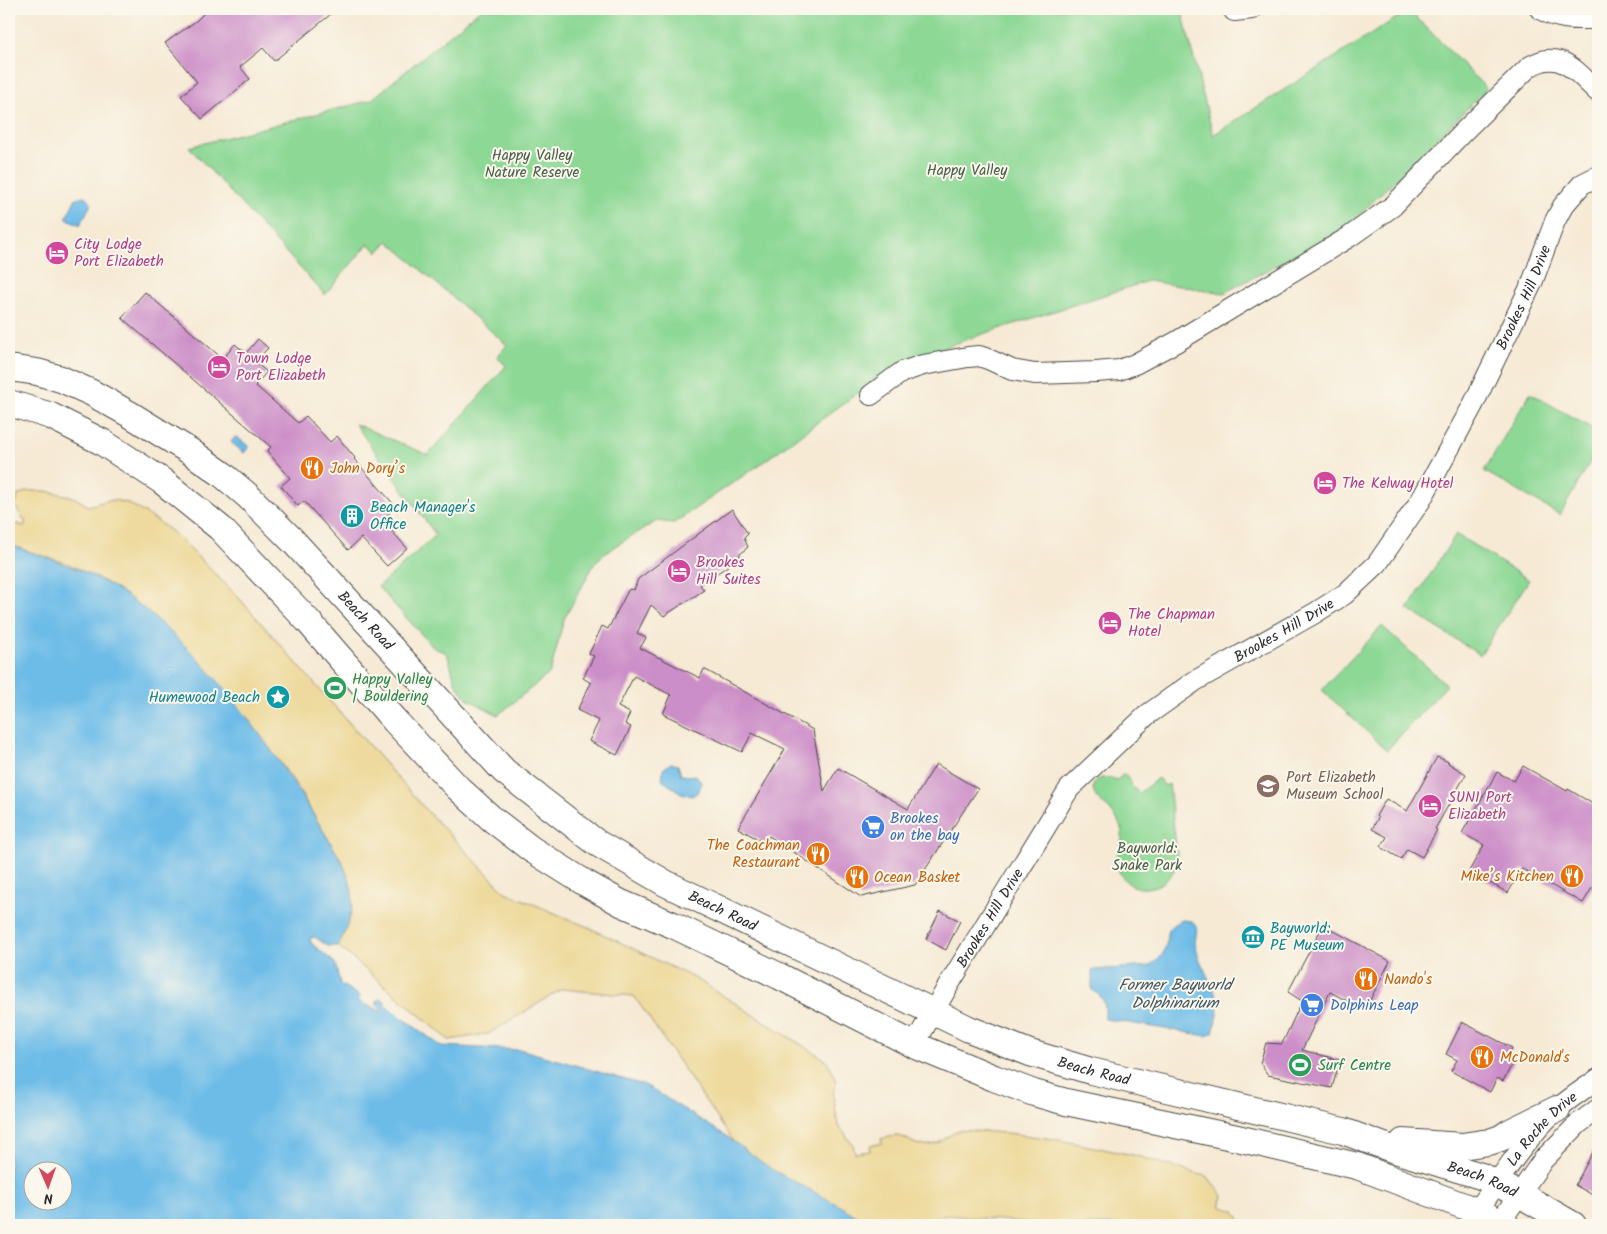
<svg xmlns="http://www.w3.org/2000/svg" width="1607" height="1234" viewBox="0 0 1607 1234" font-family="Kalam,sans-serif">
	<rect width="100%" height="100%" fill="#fbf7ec"/>
	<filter id="ink" filterUnits="userSpaceOnUse"><feTurbulence type="fractalNoise" baseFrequency=".02" numOctaves="2"/><feDisplacementMap in="SourceGraphic" scale="10" xChannelSelector="R" yChannelSelector="G"/><feConvolveMatrix kernelMatrix="1 2 1 2 8 2 1 2 1" color-interpolation-filters="sRGB"/></filter>
	<filter id="wash" filterUnits="userSpaceOnUse"><feTurbulence type="fractalNoise" baseFrequency=".0096" numOctaves="4" result="noise"/><feDisplacementMap in="SourceGraphic" scale="20" xChannelSelector="R" yChannelSelector="G"/><feGaussianBlur stdDeviation="1.12" result="paint"/><feColorMatrix in="noise" values="0 0 0 0 0 0 0 0 0 0 0 0 0 0 0 0 0 1.4 0 .05"/><feComposite in="paint" operator="in"/></filter>
	<g filter="url(#wash)">
		<rect width="100%" height="100%" fill="#f6ead5"/>
		<g fill="#8dd895" stroke="#5c8260">
			<path d="M 481,9 L 1184,9 L 1182,11 L 1213,135 L 1409,10 L 1487,89 L 1346,228 L 1224,293 L 1148,281 L 986,333 L 899,363 L 759,465 L 674,523 L 657,521 L 615,546 L 596,561 L 564,619 L 550,673 L 498,715 L 468,699 L 456,684 L 447,653 L 434,648 L 378,587 L 436,535 L 355,424 L 428,455 L 506,366 L 497,357 L 507,345 L 388,241 L 378,252 L 368,244 L 325,295 L 189,147 L 371,100 Z"/>
			<path d="M 1530,393 L 1598,432 L 1598,448 L 1560,515 L 1484,471 Z"/>
			<path d="M 1456,534 L 1529,580 L 1480,655 L 1408,609 Z"/>
			<path d="M 1382,626 L 1447,685 L 1387,750 L 1322,690 Z"/>
			<path d="M 1124,774 L 1132,783 L 1130,785 L 1139,793 L 1158,778 L 1165,786 L 1169,784 L 1177,855 C 1177,860 1176,865 1174,870 C 1164,890 1133,896 1121,875 C 1109,854 1127,845 1121,828 C 1118,820 1113,812 1106,806 C 1102,803 1097,800 1095,795 C 1087,779 1105,774 1117,780 Z"/>
		</g>
		<path fill="#eeda9e" stroke="#8c8264" d="M 27,491 L 46,491 L 74,497 L 88,506 L 106,501 L 114,500 L 128,503 L 156,520 L 177,536 L 238,597 L 427,811 L 505,892 L 590,928 L 696,979 L 826,1060 L 832,1070 L 836,1082 L 833,1095 L 838,1125 L 853,1145 L 855,1153 L 870,1151 L 870,1146 L 882,1143 L 881,1139 C 886,1138 893,1136 897,1136 C 910,1137 912,1148 931,1145 C 943,1143 949,1134 959,1130 L 1007,1133 L 1054,1139 L 1133,1155 L 1208,1177 L 1223,1196 L 1220,1206 L 1235,1211 L 1243,1225 L 1035,1225 L 1033,1223 L 947,1215 L 907,1225 L 820,1225 L 767,1191 L 634,996 L 562,989 L 488,1034 L 449,1040 L 338,946 C 355,912 358,895 341,860 L 291,777 L 212,675 L 183,644 L 126,595 L 105,582 L 69,564 L 9,545 L 9,526 L 18,524 L 23,526 L 25,525 L 25,521 L 16,507 L 18,495 Z"/>
		<g fill="#6dbce8" stroke="#4c748a" fill-rule="evenodd">
			<path d="M 84,196 L 89,199 L 91,204 L 80,225 L 66,218 L 76,198 Z"/>
			<path d="M 236,436 L 249,447 L 244,453 L 231,442 Z"/>
			<path d="M 9,545 C 43,556 73,565 104,582 C 127,594 146,610 165,627 C 238,692 291,777 341,860 C 358,895 355,912 338,946 L 328,946 L 315,937 L 311,938 L 310,940 L 312,944 L 335,963 L 340,984 L 360,996 L 359,1002 L 381,1011 L 382,1008 L 377,1005 L 377,1001 L 379,999 L 384,1000 L 386,1006 L 441,1046 L 523,1050 L 647,1086 L 723,1134 L 773,1170 L 844,1208 L 870,1225 L 9,1225 ZM 32,1172 L 62,1172 L 62,1202 L 32,1202 Z"/>
			<path d="M 671,763 L 678,765 L 681,774 L 687,776 L 696,775 L 701,782 L 699,791 L 692,796 L 681,793 L 662,780 L 663,769 Z"/>
			<path d="M 1182,920 L 1192,921 L 1197,928 L 1195,943 L 1199,958 L 1217,997 L 1218,1015 L 1213,1033 L 1207,1036 L 1105,1019 C 1105,1003 1106,999 1092,990 L 1092,970 L 1150,966 C 1154,963 1159,959 1162,955 C 1173,939 1157,931 1182,920 Z"/>
		</g>
		<g id="blocks">
			<g fill="#cc8ec8">
				<path d="M 208,9 L 337,9 L 274,61 L 263,48 L 240,67 L 250,79 L 202,119 L 181,96 L 197,82 L 165,43 L 196,21 Z"/>
				<path d="M 145,292 L 223,359 L 235,344 L 246,353 L 258,339 L 268,348 L 255,362 L 267,372 L 255,385 L 298,423 L 306,416 L 330,442 L 337,436 L 355,458 L 354,459 L 396,507 L 382,520 L 407,548 L 387,566 L 361,538 L 348,550 L 304,501 L 298,506 L 281,486 L 290,478 L 267,451 L 271,447 L 122,318 Z"/>
				<path d="M 732,509 L 748,534 L 744,538 L 748,547 L 739,555 L 741,557 L 700,585 L 704,590 L 664,616 L 651,605 L 637,633 L 646,638 L 640,648 L 700,678 L 704,669 L 813,730 L 824,791 L 838,768 L 908,809 L 936,764 L 978,789 L 915,885 L 861,897 L 769,836 L 765,843 L 738,828 L 785,749 L 752,733 L 742,752 L 663,714 L 671,695 L 634,676 L 618,707 L 630,713 L 625,724 L 631,727 L 617,755 L 589,741 L 599,721 L 577,710 L 591,683 L 583,678 L 594,656 L 589,654 L 602,626 L 608,629 L 629,589 L 634,590 L 638,579 Z"/>
				<path d="M 1437,757 L 1449,762 L 1448,763 L 1466,774 L 1435,829 L 1437,830 L 1422,857 L 1407,849 L 1401,859 L 1381,847 L 1387,837 L 1372,829 L 1378,818 L 1376,816 L 1386,799 L 1407,811 Z"/>
				<path d="M 1523,766 L 1567,791 L 1568,789 L 1598,807 L 1598,892 L 1592,888 L 1583,903 L 1522,869 L 1508,893 L 1469,871 L 1484,845 L 1462,833 L 1497,772 L 1514,781 Z"/>
				<path d="M 940,911 L 960,921 L 946,950 L 926,939 Z"/>
				<path d="M 1323,925 L 1390,961 L 1365,1010 L 1330,992 L 1302,1050 L 1340,1060 L 1332,1088 L 1268,1075 L 1260,1063 L 1266,1043 L 1282,1044 L 1302,1001 L 1288,992 Z"/>
				<path d="M 1462,1022 L 1512,1048 L 1508,1056 L 1515,1059 L 1503,1081 L 1497,1078 L 1490,1092 L 1451,1071 L 1457,1060 L 1446,1054 Z"/>
				<path d="M 1598,1143 L 1598,1198 L 1575,1185 Z"/>
			</g>
		</g>
	</g>
	<g filter="url(#ink)">
		<use href="#blocks" fill-opacity="0" stroke="#494844" stroke-width="1"/>
		<g fill="none" stroke-linecap="round" stroke-linejoin="round">
			<g stroke="#494844" stroke-width="22">
				<g id="minor">
					<path d="M 1540,9 C 1559,21 1577,19 1598,19"/>
					<path d="M 1234,11 L 1252,9"/>
					<path d="M 871,395 L 902,372 L 923,365 L 968,357 L 979,356 L 988,359 L 1012,370 L 1035,374 L 1096,372 L 1119,370 L 1135,364 L 1176,342 L 1349,237 L 1393,206 L 1462,133 L 1529,67 C 1560,47 1576,72 1598,92"/>
					<path id="s1" d="M 914,1045 L 951,981 L 1069,789 L 1147,715 L 1195,681 L 1315,613 L 1345,594 L 1377,564 L 1421,500 L 1473,405 L 1532,283 L 1555,221 L 1563,206 L 1582,184 L 1598,176"/>
					<path id="s2" d="M 1477,1211 C 1502,1177 1524,1140 1555,1111 C 1568,1099 1584,1089 1598,1079"/>
					<path d="M 1500,1222 L 1543,1160 L 1578,1124 L 1598,1109"/>
				</g>
			</g>
			<g stroke="#494844" stroke-width="28">
				<g id="major">
					<path id="s3" d="M 9,368 L 37,372 L 61,379 L 92,393 L 131,415 L 191,452 L 222,474 L 248,496 L 293,541 L 504,771 L 597,843 L 665,883 L 969,1029 L 1030,1053 L 1091,1071 L 1343,1131 L 1392,1149 L 1481,1176 L 1521,1195 L 1573,1225"/>
					<path d="M 9,403 L 51,416 L 102,442 L 162,481 L 220,528 L 308,621 L 394,720 L 458,788 L 492,819 L 531,849 L 585,883 L 621,903 L 673,925 L 779,976 L 914,1045 L 994,1078 L 1034,1093 L 1066,1102 L 1237,1138 L 1357,1166 L 1477,1211 L 1506,1225"/>
					<path d="M 1403,1142 L 1462,1146 L 1489,1142 L 1501,1138 L 1510,1132 L 1557,1109"/>
				</g>
			</g>
			<use href="#minor" stroke="#fff" stroke-width="20"/>
			<use href="#major" stroke="#fff" stroke-width="26"/>
		</g>
	</g>
	<defs>
		<g id="hotel-disc" transform="scale(1.25)"><circle r="9.5" fill="#d1479c" stroke="#fbf7ec"/><path d="M-6-4.5h1.5V1H6V5H4.5V3h-9V5H-6ZM-4 0a1.8 1.8 0 1 1 3.6 0ZM.5 0V-2.5h3Q6-2.5 6 0Z" fill="#fff"/></g>
		<g id="restaurant-disc" transform="scale(1.25)"><circle r="9.5" fill="#e8710a" stroke="#fbf7ec"/><path d="M-5-6h1v4h1v-4h1v4h1v-4h1v5L-1.5 .5V6h-2V.5L-5-1ZM5-6V6H3V1.5H1.5Q1.5-4 5-6Z" fill="#fff"/></g>
		<g id="building-disc" transform="scale(1.25)"><circle r="9.5" fill="#0f9aa8" stroke="#fbf7ec"/><path d="M-4-6H4V6H1V3H-1V6H-4ZM-2.5-4.3h1.7v1.8h-1.7ZM.8-4.3h1.7v1.8H.8ZM-2.5-1h1.7V.8h-1.7ZM.8-1h1.7V.8H.8Z" fill="#fff"/></g>
		<g id="stadium-disc" transform="scale(1.25)"><circle r="9.5" fill="#2e9e5b" stroke="#fbf7ec"/><path d="M0-5a6.5 5 0 1 0 0 10a6.5 5 0 1 0 0-10ZM-3.5-1.8h7v3.6h-7Z" fill="#fff"/></g>
		<g id="sight-disc" transform="scale(1.25)"><circle r="9.5" fill="#0f9aa8" stroke="#fbf7ec"/><path d="M0-6L1.8-2.2L6-1.7L2.9 1.2L3.7 5.4L0 3.3L-3.7 5.4L-2.9 1.2L-6-1.7L-1.8-2.2Z" fill="#fff"/></g>
		<g id="school-disc" transform="scale(1.25)"><circle r="9.5" fill="#8d6e63" stroke="#fbf7ec"/><path d="M0-5L7-2L0 1L-7-2ZM-4 1L0 2.5L4 1V4Q0 6-4 4Z" fill="#fff"/></g>
		<g id="supermarket-disc" transform="scale(1.25)"><circle r="9.5" fill="#3f7fe0" stroke="#fbf7ec"/><path d="M-6-5.5h2.5l.6 2H6L4.5 2H-2.5L-4.4-4H-6ZM-1.5 3.2a1.3 1.3 0 1 0 .1 0ZM3 3.2a1.3 1.3 0 1 0 .1 0Z" fill="#fff"/></g>
		<g id="museum-disc" transform="scale(1.25)"><circle r="9.5" fill="#0f9aa8" stroke="#fbf7ec"/><path d="M0-6L6-3V-2H-6V-3ZM-5-1h2V3h-2ZM-1-1h2V3h-2ZM3-1h2V3H3ZM-6 4H6V6H-6Z" fill="#fff"/></g>
	</defs>
	<g fill-rule="evenodd">
		<use href="#hotel-disc" x="57" y="253"/>
		<use href="#hotel-disc" x="219" y="367"/>
		<use href="#restaurant-disc" x="312" y="468"/>
		<use href="#hotel-disc" x="1325" y="483"/>
		<use href="#building-disc" x="352" y="516"/>
		<use href="#hotel-disc" x="679" y="571"/>
		<use href="#hotel-disc" x="1110" y="623"/>
		<use href="#stadium-disc" x="335" y="688"/>
		<use href="#sight-disc" x="278" y="697"/>
		<use href="#school-disc" x="1268" y="786"/>
		<use href="#hotel-disc" x="1430" y="806"/>
		<use href="#supermarket-disc" x="873" y="827"/>
		<use href="#restaurant-disc" x="818" y="854"/>
		<use href="#restaurant-disc" x="1572" y="876"/>
		<use href="#restaurant-disc" x="857" y="877"/>
		<use href="#museum-disc" x="1253" y="937"/>
		<use href="#restaurant-disc" x="1366" y="979"/>
		<use href="#supermarket-disc" x="1312" y="1005"/>
		<use href="#restaurant-disc" x="1482" y="1057"/>
		<use href="#stadium-disc" x="1300" y="1065"/>
	</g>
	<g text-anchor="middle" stroke-width="4" stroke-linejoin="round" paint-order="stroke">
		<g font-size="15" fill="#485f4b" stroke="#fbf7ec">
			<text x="532" y="160">Happy Valley<tspan x="532" dy="17">Nature Reserve</tspan></text>
			<text x="967" y="175">Happy Valley</text>
			<text x="1147" y="853">Bayworld:<tspan x="1147" dy="17">Snake Park</tspan></text>
		</g>
		<g font-size="15" fill="#b23c85" stroke="#fbf7ec" text-anchor="start">
			<text x="74" y="249">City Lodge<tspan x="74" dy="17">Port Elizabeth</tspan></text>
			<text x="236" y="363">Town Lodge<tspan x="236" dy="17">Port Elizabeth</tspan></text>
			<text x="1342" y="488">The Kelway Hotel</text>
			<text x="696" y="567">Brookes<tspan x="696" dy="17">Hill Suites</tspan></text>
			<text x="1128" y="619">The Chapman<tspan x="1128" dy="17">Hotel</tspan></text>
			<text x="1448" y="802">SUN1 Port<tspan x="1448" dy="17">Elizabeth</tspan></text>
		</g>
		<g font-size="15" fill="#2b2b2b" stroke="#fbf7ec">
			<text dy="5" stroke="none"><textPath href="#s1" startOffset="988">Brookes Hill Drive</textPath></text>
			<text dy="5" stroke="none"><textPath href="#s3" startOffset="446">Beach Road</textPath></text>
			<text dy="5" stroke="none"><textPath href="#s1" startOffset="568">Brookes Hill Drive</textPath></text>
			<text dy="5" stroke="none"><textPath href="#s3" startOffset="911">Beach Road</textPath></text>
			<text dy="5" stroke="none"><textPath href="#s1" startOffset="148">Brookes Hill Drive</textPath></text>
			<text dy="5" stroke="none"><textPath href="#s3" startOffset="1316">Beach Road</textPath></text>
			<text dy="5" stroke="none"><textPath href="#s2" startOffset="105">La Roche Drive</textPath></text>
			<text dy="5" stroke="none"><textPath href="#s3" startOffset="1720">Beach Road</textPath></text>
		</g>
		<g font-size="15" fill="#c56008" stroke="#fbf7ec" text-anchor="start">
			<text x="330" y="473">John Dory’s</text>
			<text x="800" y="850" text-anchor="end">The Coachman<tspan x="800" dy="17">Restaurant</tspan></text>
			<text x="1554" y="881" text-anchor="end">Mike’s Kitchen</text>
			<text x="874" y="882">Ocean Basket</text>
			<text x="1384" y="984">Nando's</text>
			<text x="1500" y="1062">McDonald's</text>
		</g>
		<g font-size="15" fill="#0d838f" stroke="#fbf7ec" text-anchor="start">
			<text x="370" y="512">Beach Manager's<tspan x="370" dy="17">Office</tspan></text>
			<text x="260" y="702" text-anchor="end">Humewood Beach</text>
			<text x="1270" y="933">Bayworld:<tspan x="1270" dy="17">PE Museum</tspan></text>
		</g>
		<g font-size="15" fill="#27864d" stroke="#fbf7ec" text-anchor="start">
			<text x="352" y="684">Happy Valley<tspan x="352" dy="17">| Bouldering</tspan></text>
			<text x="1318" y="1070">Surf Centre</text>
		</g>
		<g font-size="15" fill="#785e54" stroke="#fbf7ec" text-anchor="start">
			<text x="1286" y="782">Port Elizabeth<tspan x="1286" dy="17">Museum School</tspan></text>
		</g>
		<g font-size="15" fill="#366cbe" stroke="#fbf7ec" text-anchor="start">
			<text x="890" y="823">Brookes<tspan x="890" dy="17">on the bay</tspan></text>
			<text x="1330" y="1010">Dolphins Leap</text>
		</g>
		<g font-size="16" font-style="italic" fill="#3f5664" stroke="#fbf7ec">
			<text x="1175" y="990">Former Bayworld<tspan x="1175" dy="18">Dolphinarium</tspan></text>
		</g>
	</g>
	<rect width="1607" height="1234" fill="none" stroke="#fbf7ec" stroke-width="30"/>
	<g transform="translate(48 1186) rotate(178)"><circle r="24" fill="#fbf7ec" stroke="#a8a59f"/>
	<path d="M0-4L9 19L0 12L-9 19Z" fill="#d1495b"/>
	<text y="-8" font-size="14" font-weight="bold" text-anchor="middle" fill="#2b2b2b">N</text>
	</g>
</svg>
